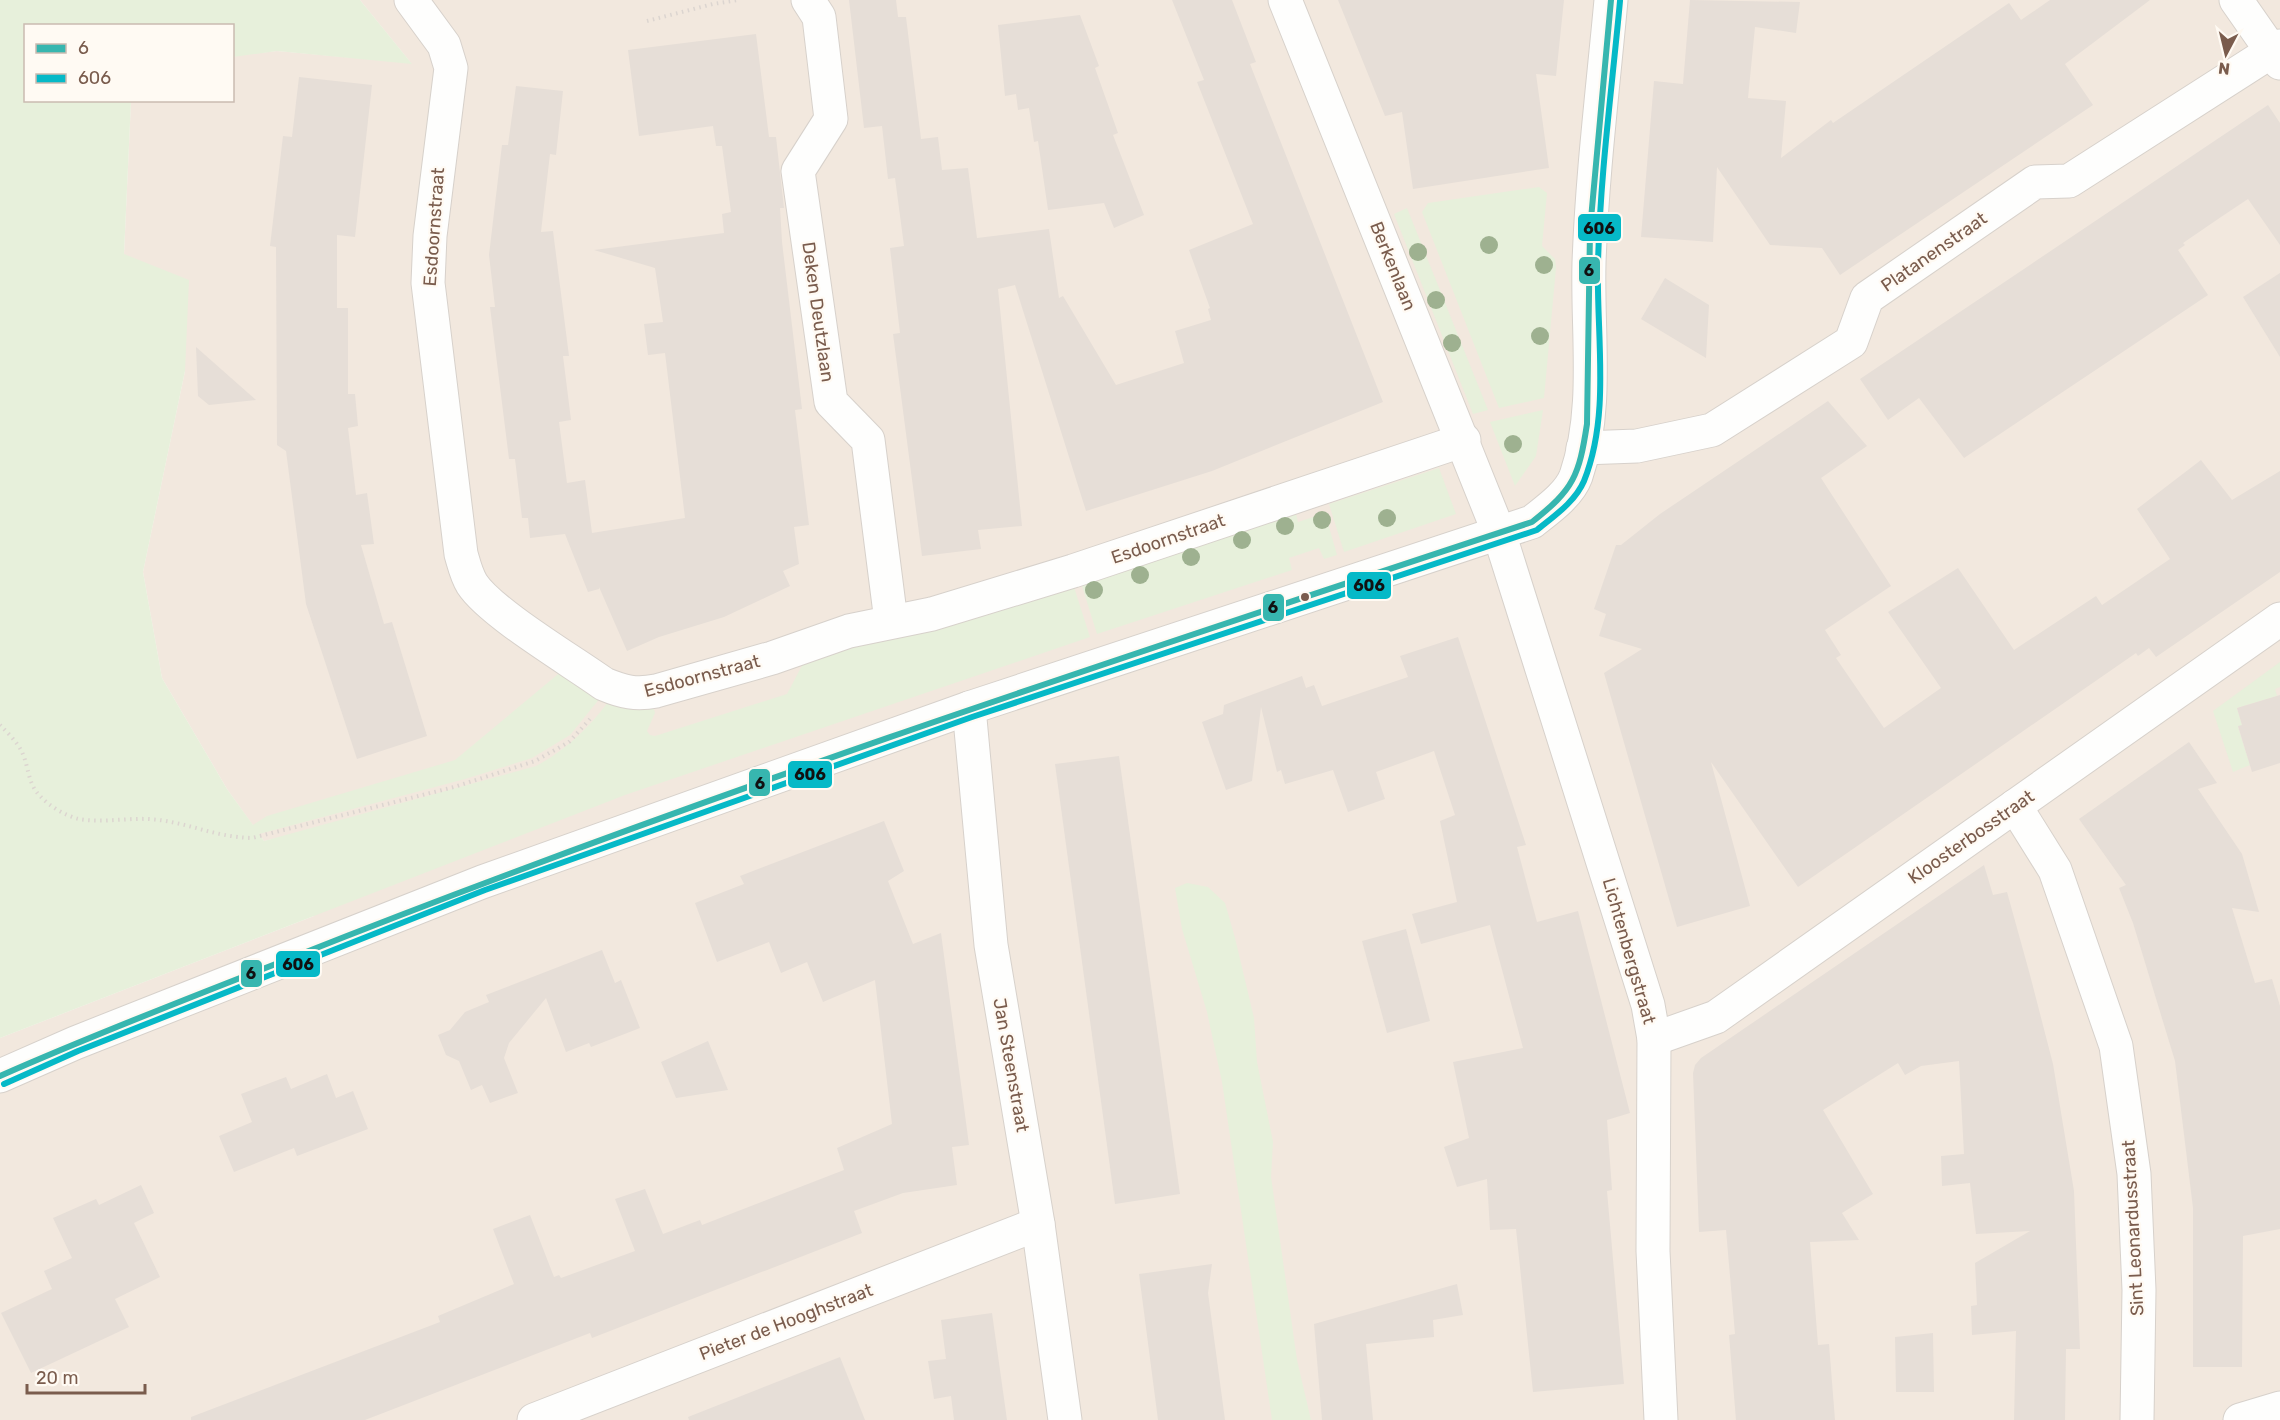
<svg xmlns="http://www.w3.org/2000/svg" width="2280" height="1420" viewBox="0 0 2280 1420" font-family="Rubik,sans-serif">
	<rect width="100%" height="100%" fill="#f9f5f0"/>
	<path fill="#f2e8de" d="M 360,0 L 2280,0 L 2280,1420 L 0,1420 L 0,1038 L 314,916 L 286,836 L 264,841 L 227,789 L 162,678 L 143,572 L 185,371 L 124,255 L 131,101 L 232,100 L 233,57 L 239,55 L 277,51 L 411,63 Z"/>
	<g fill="#e7f0db">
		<path d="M 0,0 L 360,0 L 412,64 L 277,51 L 233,57 L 232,26 L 26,26 L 26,100 L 131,101 L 124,254 L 189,280 L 185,371 L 143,572 L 162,678 L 227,789 L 253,825 L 267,816 L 455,760 L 563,670 L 601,697 L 570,735 L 532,758 L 465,779 L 259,834 L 264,841 L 536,766 C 566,750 588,729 608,702 L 653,706 L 655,713 L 647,731 L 650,735 L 655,736 L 787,694 L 806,658 L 1073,584 L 1090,637 L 625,795 L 0,1038 Z"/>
		<path d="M 1539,187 L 1547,193 L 1542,246 L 1555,259 L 1556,268 L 1544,398 L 1499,408 L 1422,212 L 1428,203 Z"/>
		<path d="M 1407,208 L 1488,410 L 1473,414 L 1394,214 Z"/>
		<path d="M 1543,410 L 1536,456 L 1515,486 L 1490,422 Z"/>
		<path d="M 1439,468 L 1456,514 L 1344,552 L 1329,504 Z"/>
		<path d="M 1325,513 L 1337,555 L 1324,559 L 1319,548 L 1289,558 L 1292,570 L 1097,634 L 1081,583 L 1296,514 L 1298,522 Z"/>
		<path d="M 2280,662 L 2280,687 L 2275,689 L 2277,696 L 2237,708 L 2242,725 L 2238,727 L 2250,765 L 2233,772 L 2213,711 Z"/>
		<path d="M 1187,883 L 1208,887 L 1225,903 L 1235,938 L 1254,1018 L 1257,1062 L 1273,1142 L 1271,1177 L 1297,1360 L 1311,1420 L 1272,1420 L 1222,1082 L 1207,1012 L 1182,929 L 1175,888 Z"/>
	</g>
	<g fill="#e6ded7">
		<path d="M 849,0 L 896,0 L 898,17 L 906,17 L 921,139 L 938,137 L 942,170 L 968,168 L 977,238 L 1049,229 L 1059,298 L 1063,296 L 1116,385 L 1184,363 L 1175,331 L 1211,320 L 1208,309 L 1210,308 L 1189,250 L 1253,224 L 1197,82 L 1204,80 L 1172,0 L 1232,0 L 1256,62 L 1250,64 L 1383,402 L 1212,471 L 1086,511 L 1015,285 L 998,289 L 1022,526 L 978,530 L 981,549 L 922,556 L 893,334 L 900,333 L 890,248 L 904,246 L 895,178 L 888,179 L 882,126 L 864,128 Z"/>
		<path d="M 1338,0 L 1564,0 L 1556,76 L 1536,74 L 1549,168 L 1413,189 L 1402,112 L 1385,116 Z"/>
		<path d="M 1690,0 L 1800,2 L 1796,33 L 1755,27 L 1748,98 L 1786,101 L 1781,158 L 1831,120 L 1833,123 L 2009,3 L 2021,20 L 2050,0 L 2150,0 L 2065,64 L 2093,105 L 1840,275 L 1822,248 L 1770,245 L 1717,167 L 1713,242 L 1641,237 L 1654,81 L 1683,84 Z"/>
		<path d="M 1080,15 L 1099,66 L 1095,68 L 1118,133 L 1113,135 L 1144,215 L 1114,228 L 1104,203 L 1048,210 L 1038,141 L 1034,142 L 1029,108 L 1018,110 L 1016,94 L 1005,96 L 998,25 Z"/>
		<path d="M 756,34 L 769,137 L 776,137 L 784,208 L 780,208 L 782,242 L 802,409 L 795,410 L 809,525 L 794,527 L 799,564 L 783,571 L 790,586 L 724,617 L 659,637 L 627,651 L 599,587 L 599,589 L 588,592 L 565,534 L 530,538 L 528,518 L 522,518 L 515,459 L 509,459 L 490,307 L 495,307 L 489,255 L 502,145 L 508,145 L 516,86 L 563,91 L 556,155 L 550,154 L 541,232 L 553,231 L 569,356 L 563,356 L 571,420 L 559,422 L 567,483 L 585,480 L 592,533 L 685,518 L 665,353 L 648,355 L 644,324 L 663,322 L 655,268 L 594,250 L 724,233 L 722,214 L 731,212 L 722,146 L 716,146 L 713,126 L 639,136 L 628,50 Z"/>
		<path d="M 299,77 L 372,85 L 355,237 L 337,235 L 337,308 L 348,308 L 348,394 L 355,394 L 358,426 L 348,428 L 356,495 L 367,493 L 374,544 L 361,545 L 384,624 L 392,622 L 427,736 L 357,759 L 306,604 L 286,451 L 277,445 L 276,247 L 270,246 L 283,136 L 292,137 Z"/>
		<path d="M 2268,105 L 2280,123 L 2280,245 L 2248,199 L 2221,217 L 2183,243 L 2185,245 L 2178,250 L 2208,295 L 1964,458 L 1919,398 L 1888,420 L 1860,379 Z"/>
		<path d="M 2280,273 L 2280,357 L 2243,297 Z"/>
		<path d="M 1665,278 L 1709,305 L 1706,358 L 1641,319 Z"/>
		<path d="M 196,347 L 256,400 L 209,405 L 198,396 Z"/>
		<path d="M 1828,401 L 1867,446 L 1821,478 L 1891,586 L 1825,630 L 1841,655 L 1836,658 L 1884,728 L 1941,688 L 1888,612 L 1958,568 L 2014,650 L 2096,596 L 2102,605 L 2170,559 L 2137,509 L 2201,460 L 2232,500 L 2280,471 L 2280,572 L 2156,657 L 2149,648 L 2138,656 L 2136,653 L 1798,887 L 1711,762 L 1750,906 L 1677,927 L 1604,673 L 1642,649 L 1599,636 L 1606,614 L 1594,609 L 1616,545 L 1621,545 L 1660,514 Z"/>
		<path d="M 1458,637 L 1526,845 L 1517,847 L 1537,922 L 1578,911 L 1630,1113 L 1607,1120 L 1612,1190 L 1607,1191 L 1624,1384 L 1533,1392 L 1516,1229 L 1490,1230 L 1487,1179 L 1457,1187 L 1444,1147 L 1469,1138 L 1453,1062 L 1523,1048 L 1490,925 L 1421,944 L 1412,914 L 1457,902 L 1440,821 L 1455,815 L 1434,751 L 1376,772 L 1385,799 L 1348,812 L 1333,770 L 1285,784 L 1281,770 L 1277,772 L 1261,707 L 1252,781 L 1226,790 L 1202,722 L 1223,714 L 1224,705 L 1302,676 L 1306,688 L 1314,685 L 1322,706 L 1408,677 L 1400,656 Z"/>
		<path d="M 2280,695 L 2280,763 L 2252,772 L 2238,726 L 2242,725 L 2237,708 Z"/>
		<path d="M 2189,742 L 2217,783 L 2198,789 L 2242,854 L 2259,912 L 2232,908 L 2255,983 L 2272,979 L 2280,1006 L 2280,1229 L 2243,1236 L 2242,1367 L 2193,1367 L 2193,1208 L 2175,1061 L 2133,923 L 2119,888 L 2126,885 L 2079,819 Z"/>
		<path d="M 1119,756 L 1180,1194 L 1115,1204 L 1055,764 Z"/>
		<path d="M 884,821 L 904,871 L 888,881 L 913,944 L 941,933 L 969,1145 L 952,1147 L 957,1185 L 903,1193 L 854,1211 L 862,1233 L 592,1338 L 590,1333 L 365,1420 L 191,1420 L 191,1417 L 440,1322 L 438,1316 L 514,1284 L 493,1229 L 530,1215 L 554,1277 L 559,1275 L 561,1278 L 635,1251 L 615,1199 L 645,1189 L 663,1234 L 700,1220 L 702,1225 L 844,1170 L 837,1148 L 892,1124 L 875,980 L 823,1002 L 807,962 L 781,973 L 769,942 L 717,962 L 695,903 L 744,884 L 740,876 Z"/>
		<path d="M 1984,865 L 1993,895 L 2007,892 L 2030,975 L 2053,1064 L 2074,1191 L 2080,1349 L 2066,1349 L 2065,1420 L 2014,1420 L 2016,1331 L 1972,1335 L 1971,1306 L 1977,1305 L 1975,1263 L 2030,1231 L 1976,1234 L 1970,1183 L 1942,1186 L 1941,1156 L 1964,1154 L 1959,1061 L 1921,1066 L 1905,1075 L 1898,1063 L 1823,1110 L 1873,1194 L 1842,1213 L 1859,1240 L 1810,1242 L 1818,1345 L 1829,1344 L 1835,1420 L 1736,1420 L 1729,1335 L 1735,1334 L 1726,1230 L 1699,1232 L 1693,1073 L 1695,1065 L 1701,1058 Z"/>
		<path d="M 1406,929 L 1430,1021 L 1387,1033 L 1362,941 Z"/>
		<path d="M 602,950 L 615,983 L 621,980 L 640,1028 L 591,1047 L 589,1043 L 566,1052 L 546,998 L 509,1043 L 504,1058 L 518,1093 L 490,1103 L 482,1085 L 471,1090 L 459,1061 L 446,1055 L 438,1035 L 450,1030 L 465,1012 L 489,1002 L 486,995 Z"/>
		<path d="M 708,1041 L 728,1090 L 676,1098 L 661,1062 Z"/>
		<path d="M 327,1074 L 336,1098 L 353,1091 L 368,1129 L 297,1156 L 294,1148 L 234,1172 L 219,1136 L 252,1122 L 241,1094 L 286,1077 L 291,1089 Z"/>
		<path d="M 141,1185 L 154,1213 L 134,1223 L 160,1277 L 115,1299 L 129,1327 L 31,1373 L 1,1313 L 52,1289 L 44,1271 L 72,1258 L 53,1218 L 96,1199 L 99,1205 Z"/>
		<path d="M 1212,1264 L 1208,1293 L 1225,1420 L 1158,1420 L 1139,1274 Z"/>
		<path d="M 1457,1284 L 1463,1315 L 1433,1320 L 1434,1337 L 1366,1344 L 1373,1420 L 1322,1420 L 1314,1324 Z"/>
		<path d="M 992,1313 L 1007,1420 L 954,1420 L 951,1396 L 934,1399 L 928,1361 L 946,1359 L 941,1320 Z"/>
		<path d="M 1933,1333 L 1934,1392 L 1896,1392 L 1895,1337 Z"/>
		<path d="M 840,1357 L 865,1420 L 689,1420 L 688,1417 Z"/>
	</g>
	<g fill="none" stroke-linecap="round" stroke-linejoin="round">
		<g stroke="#d7d1cb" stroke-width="35">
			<g id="minor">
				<path d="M 411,0 L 444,45 L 451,68 L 430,236 L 428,283 L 461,554 C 464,564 466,574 472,584 C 491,613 572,661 604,684 C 623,692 636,695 656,691 L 772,658 L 849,631 L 932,614 L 1073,571 L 1464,440"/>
				<path d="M 808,0 L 819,17 L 831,119 L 798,171 L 831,402 L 868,440 L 891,621"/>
				<path d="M 1285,0 L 1499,533 L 1648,1005 L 1654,1039 L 1653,1251 L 1661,1420"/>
				<path d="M 2236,0 L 2280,63"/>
				<path d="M 1583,448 L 1637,446 L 1712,430 L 1851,342 L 1867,298 L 2035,182 L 2069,181 L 2280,46"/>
				<path d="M 969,708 L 991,945 L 1038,1224 L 1065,1420"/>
				<path d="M 2015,806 L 2055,870 L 2116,1046 L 2134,1174 L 2139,1290 L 2137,1420"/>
				<path d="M 1654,1039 L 1716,1017 L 2280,619"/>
				<path d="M 534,1420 L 1038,1224"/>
				<path d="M 2240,1420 L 2280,1408"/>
			</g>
		</g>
		<g stroke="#d7d1cb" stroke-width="35">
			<path id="tertiary" d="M 0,1076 L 75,1043 L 482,882 L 969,708 L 1532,522 C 1547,510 1569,495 1576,476 C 1599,409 1587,333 1589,263 C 1592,176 1603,87 1611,0"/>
		</g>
		<g stroke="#dcd5d0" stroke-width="4" stroke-dasharray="1.5 4.5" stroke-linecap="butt">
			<path d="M 647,21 L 713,4 L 738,0"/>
			<path d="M 0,725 C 7,732 16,741 21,750 C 29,765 27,783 40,796 C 49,806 66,816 79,819 C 102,823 125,818 148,819 C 185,821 213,837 252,838 L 454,787 L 535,761 L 569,742 L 590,719"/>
		</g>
		<use href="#minor" stroke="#fefefd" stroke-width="33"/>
		<use href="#tertiary" stroke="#fefefd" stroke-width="33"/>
		<g stroke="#fffaf3" stroke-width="10">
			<path id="bus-1" d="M 0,1076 C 97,1033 197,995 296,956 C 702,795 1117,659 1532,522 C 1574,489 1579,476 1587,424 L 1590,230 L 1611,0"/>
		</g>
		<g stroke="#fffaf3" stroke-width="10">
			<path id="bus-2" d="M 4,1084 L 78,1051 L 485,890 L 972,717 L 1537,530 C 1554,516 1575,502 1584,481 C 1611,414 1596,334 1598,264 C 1600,176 1612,88 1620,1"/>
		</g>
		<use href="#bus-1" stroke="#37b6af" stroke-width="6"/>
		<use href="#bus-2" stroke="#06b9c7" stroke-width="6"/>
	</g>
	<g fill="#9eb190">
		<circle cx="1489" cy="245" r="9"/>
		<circle cx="1418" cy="252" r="9"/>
		<circle cx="1544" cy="265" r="9"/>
		<circle cx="1436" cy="300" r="9"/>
		<circle cx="1540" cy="336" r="9"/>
		<circle cx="1452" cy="343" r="9"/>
		<circle cx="1513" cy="444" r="9"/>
		<circle cx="1387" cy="518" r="9"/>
		<circle cx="1322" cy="520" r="9"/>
		<circle cx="1285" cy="526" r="9"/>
		<circle cx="1242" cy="540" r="9"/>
		<circle cx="1191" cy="557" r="9"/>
		<circle cx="1140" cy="575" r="9"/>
		<circle cx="1094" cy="590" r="9"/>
	</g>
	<circle fill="#7a5c4d" stroke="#fffaf3" stroke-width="2" cx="1305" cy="597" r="5"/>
	<g text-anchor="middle" stroke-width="4.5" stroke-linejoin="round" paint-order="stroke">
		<g font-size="18" fill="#7a5c4d" stroke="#fffaf3">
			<text transform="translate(434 227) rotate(-86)" y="6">Esdoornstraat</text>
			<text transform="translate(1934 252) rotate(-35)" y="6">Platanenstraat</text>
			<text transform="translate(1393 266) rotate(68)" y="6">Berkenlaan</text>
			<text transform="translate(818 312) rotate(82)" y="6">Deken Deutzlaan</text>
			<text transform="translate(1168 539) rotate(-19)" y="6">Esdoornstraat</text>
			<text transform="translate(702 676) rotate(-15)" y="6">Esdoornstraat</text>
			<text transform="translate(1971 837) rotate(-35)" y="6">Kloosterbosstraat</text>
			<text transform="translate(1629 951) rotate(74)" y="6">Lichtenbergstraat</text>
			<text transform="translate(1011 1065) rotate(80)" y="6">Jan Steenstraat</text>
			<text transform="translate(2133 1228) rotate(-93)" y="6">Sint Leonardusstraat</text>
			<text transform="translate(786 1322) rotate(-21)" y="6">Pieter de Hooghstraat</text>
		</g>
	</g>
	<g stroke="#fffaf3" stroke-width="2">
		<rect x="1577" y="213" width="45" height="29" rx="6" fill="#06b9c7"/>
		<rect x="1578" y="256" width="23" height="29" rx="6" fill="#37b6af"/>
		<rect x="1346" y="571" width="46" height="29" rx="6" fill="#06b9c7"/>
		<rect x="1262" y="593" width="23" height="29" rx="6" fill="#37b6af"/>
		<rect x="787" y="760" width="46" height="29" rx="6" fill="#06b9c7"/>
		<rect x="748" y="768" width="23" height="29" rx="6" fill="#37b6af"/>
		<rect x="275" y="950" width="46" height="28" rx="6" fill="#06b9c7"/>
		<rect x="240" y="959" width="23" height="29" rx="6" fill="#37b6af"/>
	</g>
	<g font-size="16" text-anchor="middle" font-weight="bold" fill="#111">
		<text x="1599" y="234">606</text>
		<text x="1589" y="276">6</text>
		<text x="1369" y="591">606</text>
		<text x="1273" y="613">6</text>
		<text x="810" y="780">606</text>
		<text x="760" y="789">6</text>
		<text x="298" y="970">606</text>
		<text x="251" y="979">6</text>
	</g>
	<rect x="24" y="24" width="210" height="78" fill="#fffaf3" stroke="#cabbb1" stroke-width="1.5"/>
	<rect x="36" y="44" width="30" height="9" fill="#37b6af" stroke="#cabbb1" stroke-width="1.5"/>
	<text x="78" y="54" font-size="18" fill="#7a5c4d">6</text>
	<rect x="36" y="74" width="30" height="9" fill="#06b9c7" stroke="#cabbb1" stroke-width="1.5"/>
	<text x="78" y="84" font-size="18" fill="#7a5c4d">606</text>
	<g transform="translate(2226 54) rotate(187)" stroke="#fffaf3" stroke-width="4.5" paint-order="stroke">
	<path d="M0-4.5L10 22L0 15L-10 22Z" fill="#7a5c4d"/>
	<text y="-9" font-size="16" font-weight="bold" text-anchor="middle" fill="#7a5c4d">N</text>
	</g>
	<path d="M27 1384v9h118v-9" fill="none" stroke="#7a5c4d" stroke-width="3"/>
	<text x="36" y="1384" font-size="18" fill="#7a5c4d" stroke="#fffaf3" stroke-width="4.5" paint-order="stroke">20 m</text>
</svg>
